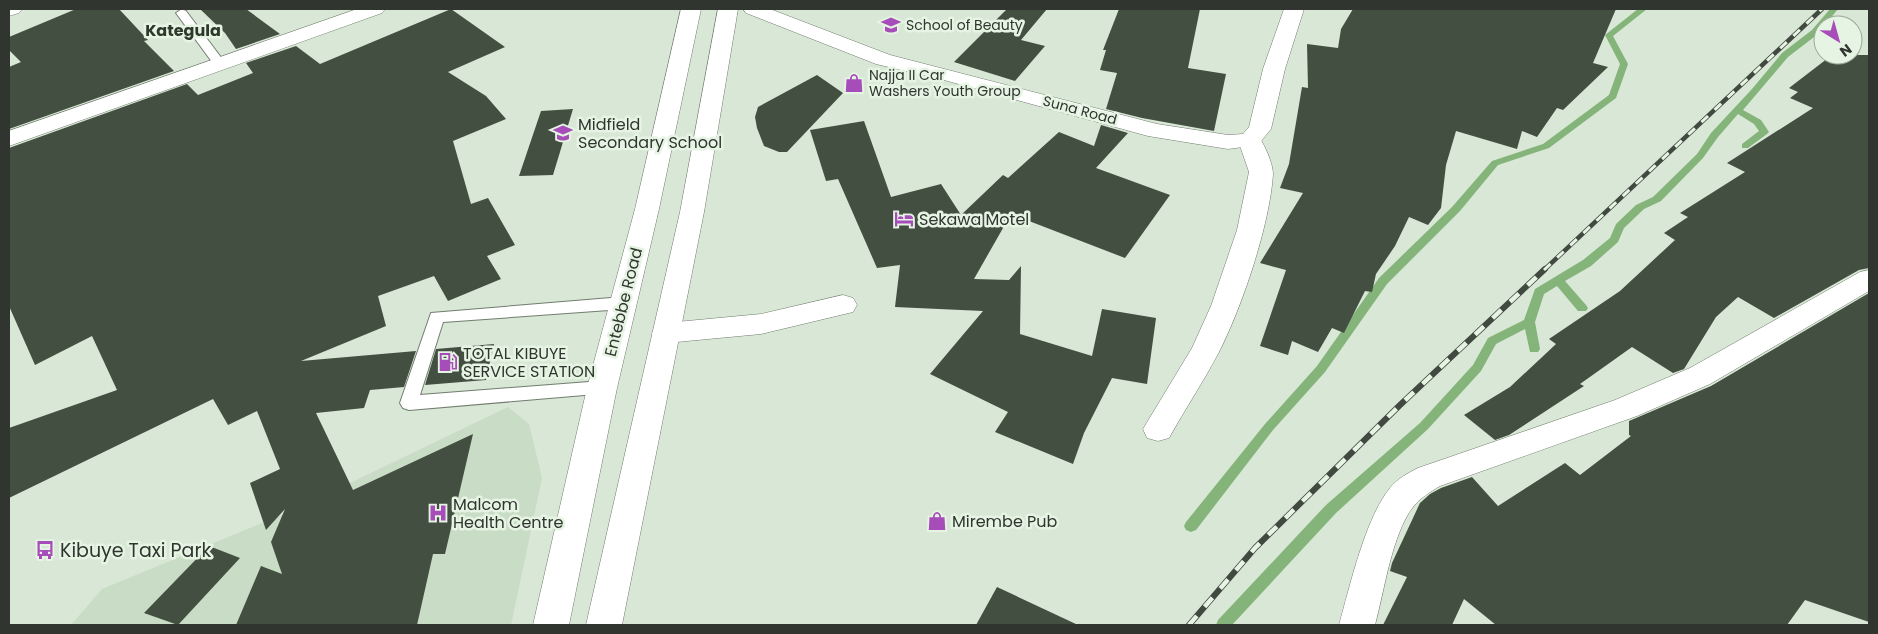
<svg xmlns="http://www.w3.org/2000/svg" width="1878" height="634" viewBox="0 0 1878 634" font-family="Poppins,sans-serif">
	<rect width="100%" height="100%" fill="#d9e7d6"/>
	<path fill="#c9dcc5" d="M 508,407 L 529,424 L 542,478 L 511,625 L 71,625 L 102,589 L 296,509 Z"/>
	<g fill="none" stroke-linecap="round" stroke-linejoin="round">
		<g fill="#84b47a" fill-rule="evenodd">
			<path d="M 1638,9 L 1647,9 L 1613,36 L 1628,64 L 1616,98 L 1549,148 L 1498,165 L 1460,211 L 1387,284 L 1325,372 L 1273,430 L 1196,530 L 1191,532 L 1186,530 L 1184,526 L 1186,522 L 1265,424 L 1317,366 L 1379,278 L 1452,207 L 1492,161 L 1543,144 L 1609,95 L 1620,64 L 1605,35 Z"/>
			<path d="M 1830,9 L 1838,9 L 1825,25 L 1823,25 L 1818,34 L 1788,57 L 1743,110 L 1761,120 L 1769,132 L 1767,134 L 1748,148 L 1742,148 L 1742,144 L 1759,131 L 1754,124 L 1738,114 L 1718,137 L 1703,158 L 1661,201 L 1644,209 L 1624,228 L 1618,242 L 1591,266 L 1565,281 L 1586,305 L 1588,308 L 1586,311 L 1578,311 L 1557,286 L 1544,294 L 1535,322 L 1540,349 L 1538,352 L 1530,352 L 1525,329 L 1496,344 L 1481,371 L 1428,429 L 1336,513 L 1232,625 L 1216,625 L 1218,620 L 1326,505 L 1420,423 L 1473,365 L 1488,338 L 1524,320 L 1535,289 L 1583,260 L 1610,238 L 1616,224 L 1636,205 L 1653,197 L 1697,154 L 1711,133 L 1752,89 L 1782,53 L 1812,30 Z"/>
		</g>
	</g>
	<g fill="#434f41">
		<path d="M 76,9 L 119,9 L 148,40 L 144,41 L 174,71 L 9,129 L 9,67 L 21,62 L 9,50 L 9,37 Z"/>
		<path d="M 200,9 L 246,9 L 280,34 L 236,49 L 225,33 Z"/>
		<path d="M 451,9 L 505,47 L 448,72 L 486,96 L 506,119 L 453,141 L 471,204 L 488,198 L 515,245 L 487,256 L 501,279 L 448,301 L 434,276 L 378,296 L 386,326 L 301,361 L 416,351 L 404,387 L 370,390 L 364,408 L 316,413 L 353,490 L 473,434 L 445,554 L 433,554 L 417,625 L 236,625 L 261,566 L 282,574 L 271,542 L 285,509 L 266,530 L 250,483 L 280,469 L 257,411 L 228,425 L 213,399 L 9,498 L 9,428 L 117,390 L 92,336 L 35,365 L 9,306 L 9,148 L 187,84 L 198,95 L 253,73 L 246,63 L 296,46 L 320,64 Z"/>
		<path d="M 1007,9 L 1047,9 L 1021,40 L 1045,46 L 1015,81 L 954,62 Z"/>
		<path d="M 1119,9 L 1200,9 L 1188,68 L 1226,74 L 1214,131 L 1142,118 L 1106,109 L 1117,73 L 1100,70 L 1106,50 L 1103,50 Z"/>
		<path d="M 1353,9 L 1616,9 L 1593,63 L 1608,67 L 1563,110 L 1557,108 L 1537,137 L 1522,131 L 1517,149 L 1456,131 L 1446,165 L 1441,208 L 1428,225 L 1409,217 L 1395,246 L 1376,274 L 1372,292 L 1365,291 L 1344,333 L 1332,328 L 1318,352 L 1292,341 L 1288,355 L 1260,346 L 1286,270 L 1260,263 L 1303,193 L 1280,188 L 1289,164 L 1302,87 L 1308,88 L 1307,44 L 1338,48 L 1341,29 Z"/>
		<path d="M 1832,55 L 1869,55 L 1869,268 L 1859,270 L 1774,318 L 1738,297 L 1716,317 L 1684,369 L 1673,373 L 1632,347 L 1580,384 L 1584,386 L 1509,435 L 1495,440 L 1464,415 L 1510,387 L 1556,344 L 1549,339 L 1620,291 L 1675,240 L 1664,233 L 1688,217 L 1680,213 L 1745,172 L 1727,163 L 1813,108 L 1790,98 L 1798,92 L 1789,88 Z"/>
		<path d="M 817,75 L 843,93 L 787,152 L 779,152 L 764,146 L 757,128 L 755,117 L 758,107 Z"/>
		<path d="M 573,109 L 553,175 L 519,176 L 541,111 Z"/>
		<path d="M 864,121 L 891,197 L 941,184 L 961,215 L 1003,175 L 1008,178 L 1059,132 L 1094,146 L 1101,125 L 1128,133 L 1096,168 L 1170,195 L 1125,258 L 1011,214 L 974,279 L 1009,280 L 1021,266 L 1020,334 L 1092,356 L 1102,309 L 1156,318 L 1147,384 L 1112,378 L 1084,433 L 1073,464 L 995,432 L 1008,412 L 930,374 L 983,311 L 895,307 L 900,265 L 877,268 L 838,179 L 826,181 L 810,130 Z"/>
		<path d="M 1869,293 L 1869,622 L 1805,600 L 1787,625 L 1496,625 L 1464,599 L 1452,625 L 1383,625 L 1407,577 L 1390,571 L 1392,563 L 1420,503 L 1430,494 L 1441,488 L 1472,477 L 1498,506 L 1565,463 L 1580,475 L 1631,436 L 1629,435 L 1629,421 L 1711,386 Z"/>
		<path d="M 494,344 L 486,380 L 425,385 L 436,349 Z"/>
		<path d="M 209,546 L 240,558 L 178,625 L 144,613 Z"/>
		<path d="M 997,587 L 1078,625 L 976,625 Z"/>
	</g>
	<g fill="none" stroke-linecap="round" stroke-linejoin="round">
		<g stroke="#717d6e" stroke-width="2">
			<g id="service">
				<path d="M 182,9 L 186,11 L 223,60 L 225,63 L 223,66 L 215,66 L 176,13 Z"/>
				<path d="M 623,297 L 629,299 L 631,303 L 629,307 L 623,309 L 443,322 L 420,395 L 602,381 L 608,383 L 611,388 L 608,393 L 409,410 L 403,408 L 400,403 L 431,313 Z"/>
			</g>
		</g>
		<g stroke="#717d6e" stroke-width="1">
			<g id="minor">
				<path d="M 9,9 L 22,9 L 19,13 L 9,16 Z"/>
				<path d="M 357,9 L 385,9 L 382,13 L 9,146 L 9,131 Z"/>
				<path d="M 1250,133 L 1258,135 C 1264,144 1273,163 1273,174 C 1270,224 1242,307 1219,352 C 1204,381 1185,409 1169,438 L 1158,441 L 1147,438 L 1143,429 L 1192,348 L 1211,306 L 1237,230 L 1249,172 L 1238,140 L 1242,135 Z"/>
				<path d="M 1869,270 L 1869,291 L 1710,384 L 1637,416 L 1440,486 C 1430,492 1420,498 1413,507 C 1392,534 1384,592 1375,625 L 1339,625 C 1350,586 1365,519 1390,488 C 1397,479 1408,473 1418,468 L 1615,400 L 1690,368 L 1860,272 Z"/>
				<path d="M 843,295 L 853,298 L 857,305 L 853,312 L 761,334 L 666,343 L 656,340 L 652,333 L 656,326 L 666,323 L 761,314 Z"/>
			</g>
		</g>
		<g stroke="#717d6e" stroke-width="1">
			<path id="tertiary" d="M 743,9 L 770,9 L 890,55 L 1157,124 L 1228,135 L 1243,134 L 1249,127 L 1263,69 L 1284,9 L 1304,9 L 1285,69 L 1271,129 L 1258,145 L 1228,149 L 1148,136 L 944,80 L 876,64 L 746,13 Z"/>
		</g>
		<g stroke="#717d6e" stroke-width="1">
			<g id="primary">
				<path d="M 681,9 L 701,9 L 659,209 L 617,388 L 569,625 L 533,625 L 587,388 L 635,209 Z"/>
				<path d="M 718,9 L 738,9 L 704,212 L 622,625 L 586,625 L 680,212 Z"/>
			</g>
		</g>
		<use href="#service" fill="#fff" fill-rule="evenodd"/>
		<use href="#minor" fill="#fff" fill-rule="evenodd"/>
		<use href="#tertiary" fill="#fff" fill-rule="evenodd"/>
		<use href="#primary" fill="#fff" fill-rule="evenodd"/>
		<g stroke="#424941" stroke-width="4.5">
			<path id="rail-far1" d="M 1544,270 L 1822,9"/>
		</g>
		<g stroke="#424941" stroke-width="6">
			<path id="rail" d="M 1189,625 L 1255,548 L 1400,405 L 1545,269"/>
		</g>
		<use href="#rail-far1" stroke="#e6f4e3" stroke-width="3" stroke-dasharray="9" stroke-linecap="butt"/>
		<use href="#rail" stroke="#e6f4e3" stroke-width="4.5" stroke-dasharray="12" stroke-linecap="butt"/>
	</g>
	<defs>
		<g id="school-bare" transform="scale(1.5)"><path d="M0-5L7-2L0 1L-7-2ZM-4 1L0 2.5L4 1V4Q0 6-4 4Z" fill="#a64db9" stroke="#e6f4e3" stroke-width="2.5" paint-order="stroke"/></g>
		<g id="shop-bare" transform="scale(1.5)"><path d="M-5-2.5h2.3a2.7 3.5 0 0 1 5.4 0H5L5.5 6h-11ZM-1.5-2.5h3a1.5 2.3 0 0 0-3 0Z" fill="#a64db9" stroke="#e6f4e3" stroke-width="2.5" paint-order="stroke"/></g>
		<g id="hotel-bare" transform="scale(1.5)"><path d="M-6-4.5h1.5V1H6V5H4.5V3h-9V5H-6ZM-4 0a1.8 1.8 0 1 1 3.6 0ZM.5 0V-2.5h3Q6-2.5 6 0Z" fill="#a64db9" stroke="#e6f4e3" stroke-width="2.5" paint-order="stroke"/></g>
		<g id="fuel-bare" transform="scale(1.5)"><path d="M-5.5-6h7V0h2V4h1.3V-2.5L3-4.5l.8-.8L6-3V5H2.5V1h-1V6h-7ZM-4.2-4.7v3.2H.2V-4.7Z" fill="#a64db9" stroke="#e6f4e3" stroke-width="2.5" paint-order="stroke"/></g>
		<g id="hospital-bare" transform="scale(1.5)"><path d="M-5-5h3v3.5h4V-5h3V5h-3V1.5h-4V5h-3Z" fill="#a64db9" stroke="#e6f4e3" stroke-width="2.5" paint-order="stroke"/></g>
		<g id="bus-bare" transform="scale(1.5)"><path d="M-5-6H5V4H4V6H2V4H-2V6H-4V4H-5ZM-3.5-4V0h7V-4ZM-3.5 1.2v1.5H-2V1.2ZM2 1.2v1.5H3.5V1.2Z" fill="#a64db9" stroke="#e6f4e3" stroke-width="2.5" paint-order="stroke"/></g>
	</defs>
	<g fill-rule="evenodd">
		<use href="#school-bare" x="891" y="25"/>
		<use href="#shop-bare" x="854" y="83"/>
		<use href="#school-bare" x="563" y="133"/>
		<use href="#hotel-bare" x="904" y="219"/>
		<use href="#fuel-bare" x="448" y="362"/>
		<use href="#hospital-bare" x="438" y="513"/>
		<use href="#shop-bare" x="937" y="521"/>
		<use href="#bus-bare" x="45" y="550"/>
	</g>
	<g text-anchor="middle" stroke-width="5" stroke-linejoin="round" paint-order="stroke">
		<g font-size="14" fill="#30362f" stroke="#e6f4e3" text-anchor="start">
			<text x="906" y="30">School of Beauty</text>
			<text x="869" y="80">Najja II Car<tspan x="869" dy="16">Washers Youth Group</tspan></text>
		</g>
		<g font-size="14" fill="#30362f" stroke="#e6f4e3">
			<text transform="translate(1080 110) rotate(15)" y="5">Suna Road</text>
		</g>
		<g font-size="16" font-weight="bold" fill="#2e392c" stroke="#e6f4e3">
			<text x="183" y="36">Kategula</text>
		</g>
		<g font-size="16" fill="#30362f" stroke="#e6f4e3" text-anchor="start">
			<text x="578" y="130">Midfield<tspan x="578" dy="18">Secondary School</tspan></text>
			<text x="919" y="225">Sekawa Motel</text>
			<text x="463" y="359">TOTAL KIBUYE<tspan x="463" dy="18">SERVICE STATION</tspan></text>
			<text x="453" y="510">Malcom<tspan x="453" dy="18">Health Centre</tspan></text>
			<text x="952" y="527">Mirembe Pub</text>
		</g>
		<g font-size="16" fill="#30362f" stroke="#e6f4e3">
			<text transform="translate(623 302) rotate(-76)" y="6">Entebbe Road</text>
		</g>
		<g font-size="19" fill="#30362f" stroke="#e6f4e3" text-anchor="start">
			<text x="60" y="557">Kibuye Taxi Park</text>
		</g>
	</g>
	<rect width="1878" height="634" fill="none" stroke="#30362f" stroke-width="20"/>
	<g transform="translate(1838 40) rotate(143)"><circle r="24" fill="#e6f4e3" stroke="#9da89b"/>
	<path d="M0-4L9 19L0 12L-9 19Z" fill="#a64db9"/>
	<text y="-8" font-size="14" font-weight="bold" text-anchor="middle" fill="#30362f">N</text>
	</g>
</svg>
